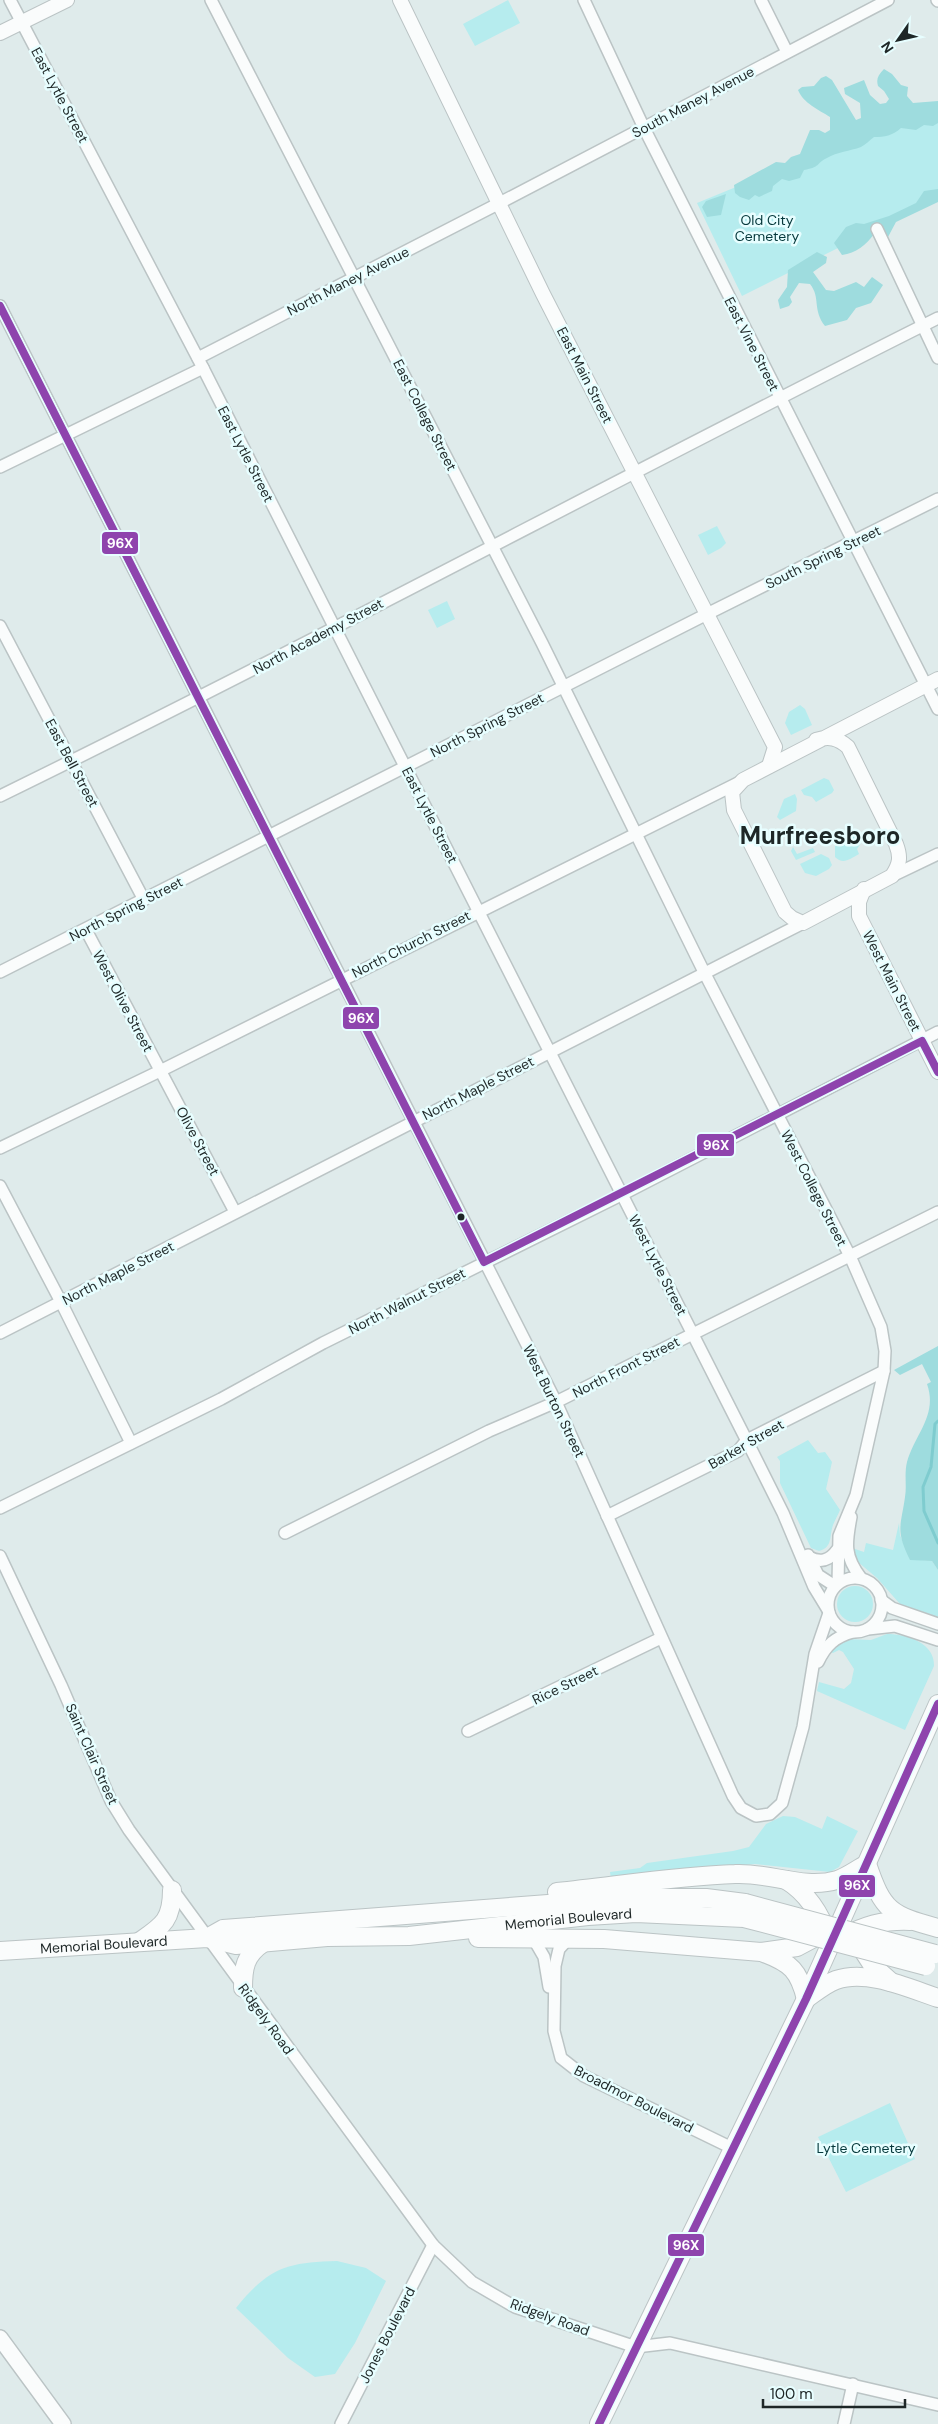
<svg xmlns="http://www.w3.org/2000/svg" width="938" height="2424" viewBox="0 0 938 2424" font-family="'DM Sans',sans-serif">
	<rect width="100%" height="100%" fill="#dfebeb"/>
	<g fill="#b6ecee">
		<path d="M 508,0 L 520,23 L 475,46 L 463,24 Z"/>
		<path d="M 938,104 L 938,198 L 742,296 L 697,203 Z"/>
		<path d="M 717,526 L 726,543 L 721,548 L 708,555 L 698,535 Z"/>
		<path d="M 447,601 L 455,619 L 437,628 L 428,610 Z"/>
		<path d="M 800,705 L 805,709 L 812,725 L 791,735 L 785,723 L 789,712 Z"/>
		<path d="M 824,778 L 829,780 L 834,790 L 832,793 L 816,802 L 812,797 L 804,795 L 801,790 Z"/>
		<path d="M 795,794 L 797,799 L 796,811 L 780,820 L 777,817 L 784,799 Z"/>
		<path d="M 854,836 L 858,837 L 861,843 L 857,849 L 859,854 C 850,859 843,865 835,857 L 835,846 Z"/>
		<path d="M 793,847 L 797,854 L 813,848 L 815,852 L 796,860 L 791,851 Z"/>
		<path d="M 821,854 L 829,858 L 832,865 L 829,869 L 816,876 L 805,873 L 800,864 Z"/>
		<path d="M 808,1440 L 818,1453 L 825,1452 L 832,1462 L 826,1489 L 840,1510 C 838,1515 835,1520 833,1525 C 829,1537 833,1547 819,1551 L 811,1548 L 780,1483 L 780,1461 L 777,1457 Z"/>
		<path d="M 899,1523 L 900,1535 L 910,1559 L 932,1561 L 938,1570 L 938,1617 L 900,1604 L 877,1578 L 858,1562 L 852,1548 L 864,1552 L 866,1543 L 893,1550 Z"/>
		<circle cx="855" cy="1604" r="18"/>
		<path d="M 887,1634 C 907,1634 935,1643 934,1666 L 905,1730 L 817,1691 L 819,1682 L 844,1689 L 851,1683 L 854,1669 L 843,1652 L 839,1650 L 833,1653 L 829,1651 L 846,1639 L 871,1640 Z"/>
		<path d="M 783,1816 L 795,1817 L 822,1829 L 827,1816 L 858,1831 L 839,1867 L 830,1872 L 755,1864 L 611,1879 L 610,1872 L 640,1868 L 647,1863 L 733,1851 L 749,1847 L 766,1824 Z"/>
		<path d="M 890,2103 L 915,2159 L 846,2192 L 818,2137 Z"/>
		<path d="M 337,2261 L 366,2268 L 386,2281 L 355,2343 L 335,2374 L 315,2377 L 288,2358 L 236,2308 C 268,2268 287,2262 337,2261 Z"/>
	</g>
	<g fill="#9edcde">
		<path d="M 884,69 L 892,74 L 901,85 L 908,87 L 907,96 L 913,103 L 938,101 L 938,123 L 933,126 L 924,125 L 916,130 L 901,128 C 892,136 885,137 874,137 C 870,140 865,145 861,147 C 850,151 837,152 827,158 C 815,164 821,167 804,170 L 800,178 L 789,181 L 782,179 L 773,186 L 772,191 L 759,197 L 755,195 L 749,200 L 740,197 L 735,193 L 734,185 L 776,162 L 785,163 L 791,157 L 800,154 L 810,130 L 819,130 L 825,133 L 830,130 L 830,117 C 819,110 803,103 798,90 L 802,87 L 814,86 L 821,78 L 826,76 L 832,80 L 856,120 L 861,118 L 860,103 L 845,94 L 844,88 L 864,80 L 870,95 L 880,104 L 886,103 L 889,99 L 884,91 L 878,86 C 876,79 878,75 884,69 Z"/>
		<path d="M 938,189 L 938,202 L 896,222 L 888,237 L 882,234 L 874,234 C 866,245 856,253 842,255 L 834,243 L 846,227 L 856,223 L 864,224 L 889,216 L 916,203 L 924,191 Z"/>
		<path d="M 726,194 L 721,215 L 707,217 L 702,207 L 706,201 Z"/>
		<path d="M 817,252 L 827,257 L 826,263 L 813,272 L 826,290 L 834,291 L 856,282 L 864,287 L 872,277 L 883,285 L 871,303 L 856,308 L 847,320 L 825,326 C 812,309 821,298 810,284 L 799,283 L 790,297 L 792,302 L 789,306 L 780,309 L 778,300 L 787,287 L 788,270 Z"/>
		<path d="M 938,1346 L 938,1570 L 932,1561 L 910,1560 C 895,1530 901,1526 905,1497 C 907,1486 904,1474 907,1462 C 915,1434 938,1415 927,1384 L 931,1382 L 922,1364 L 900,1375 L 894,1370 Z"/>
	</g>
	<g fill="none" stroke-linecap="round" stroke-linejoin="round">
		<path stroke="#7fcccf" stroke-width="3" d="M 938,1421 L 935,1424 L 931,1467 L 923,1487 L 924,1511 L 938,1543"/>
		<g stroke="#bbc4c5" stroke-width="14">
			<g id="minor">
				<path d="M 10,0 L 203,368 L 752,1451 L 783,1513 L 814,1587 L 828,1610"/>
				<path d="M 211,0 L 542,643 L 704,972 L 850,1256 L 881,1327 L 885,1351 L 884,1371 L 856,1495 L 839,1536 L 838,1583"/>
				<path d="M 584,0 L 644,128 L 938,709"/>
				<path d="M 761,0 L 787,52"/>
				<path d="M 937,0 L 938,1"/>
				<path d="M 877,229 L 938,358"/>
				<path d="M 0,306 L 556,1402 L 733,1796 L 741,1808 L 756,1816 L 770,1814 L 782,1803 L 803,1727 L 815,1654 L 829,1613"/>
				<path d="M 198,358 L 490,208 L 888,0"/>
				<path d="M 0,467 L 203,368"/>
				<path d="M 0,626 L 144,900"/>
				<path d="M 0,796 C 315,642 624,475 938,318"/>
				<path d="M 892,876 L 938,854"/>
				<path d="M 86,930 L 235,1212"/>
				<path d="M 0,972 L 707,614 L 938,499"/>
				<path d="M 0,1148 L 160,1071 L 740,782"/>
				<path d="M 0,1186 L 61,1302 L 131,1443"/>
				<path d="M 0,1333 L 803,923"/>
				<path d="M 0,1508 L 221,1399 L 323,1343 L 623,1194 L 938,1032"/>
				<path d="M 607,1516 L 738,1451 L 747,1440 L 884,1371"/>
				<path d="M 851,1517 C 846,1543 844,1556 861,1578"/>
				<path d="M 285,1533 L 489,1431 L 556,1402 L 938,1212"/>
				<path d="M 808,1555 L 818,1575 L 835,1586"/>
				<path d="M 0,1556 L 61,1685 L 111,1801 L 129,1830 L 433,2245 L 472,2282 L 515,2307 L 636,2347 L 670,2343 L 938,2405"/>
				<path d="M 809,1557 C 820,1563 829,1561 837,1550"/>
				<circle cx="855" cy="1605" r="27"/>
				<path d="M 881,1600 L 892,1608 L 938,1624"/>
				<path d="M 868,1629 L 895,1626 L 938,1640"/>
				<path d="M 818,1662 C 826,1645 835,1637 853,1632"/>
				<path d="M 468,1731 L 661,1638"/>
				<path d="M 533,1938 L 544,1957 L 549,1987"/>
				<path d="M 569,1938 L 559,1949 L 555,1966 L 554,2031 L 561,2058 L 584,2076 L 732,2148"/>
				<path d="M 341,2424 L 433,2245"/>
				<path d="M 844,2424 L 853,2384"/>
			</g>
		</g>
		<g stroke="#bbc4c5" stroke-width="16">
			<g id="tertiary">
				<path d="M 400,0 L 543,294 L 775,747 L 769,766"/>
				<path d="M 0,33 L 67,0"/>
				<path d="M 816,740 C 829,736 838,738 848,747 L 896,844 C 901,857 900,864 892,876 L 803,923 L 792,918 L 785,912 L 734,810 L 732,792 L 743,780 L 938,679"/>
				<path d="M 864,889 L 859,902 L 859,916 L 938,1072"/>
			</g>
		</g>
		<g stroke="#bbc4c5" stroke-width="18">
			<path id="secondary" d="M 0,2338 L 63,2424"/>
		</g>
		<g stroke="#bbc4c5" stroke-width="20">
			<g id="primary">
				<path d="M 867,1864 C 883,1911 890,1915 938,1928"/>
				<path d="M 786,1880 C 806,1892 821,1914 827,1935"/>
				<path d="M 557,1892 C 616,1886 676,1876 735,1874 C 769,1872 804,1890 837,1880 C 847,1877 857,1869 867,1864"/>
				<path d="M 846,1936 C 865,1925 888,1920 910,1921"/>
				<path d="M 207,1938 L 223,1929 L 627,1898 L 706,1898 L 745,1903"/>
				<path d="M 478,1938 L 604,1939 L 761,1952 L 797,1947 L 827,1931"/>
				<path d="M 857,1941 L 873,1966 L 891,1982"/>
				<path d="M 139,1942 C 162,1926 172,1921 172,1890"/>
				<path id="s1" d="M 0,1951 L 207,1938 L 236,1945 L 327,1937 L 409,1936 L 588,1916 L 636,1913 L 744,1918"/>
				<path d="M 764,1953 C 791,1963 799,1971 806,1999 C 816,1992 825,1984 836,1980 C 867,1969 908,1988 938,1998"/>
				<path d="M 243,1988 C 243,1968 245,1955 263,1943"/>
				<path d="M 599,2424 L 806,1999 L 938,1704"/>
			</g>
		</g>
		<use href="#minor" stroke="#fafcfc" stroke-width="11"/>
		<use href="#tertiary" stroke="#fafcfc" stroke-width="14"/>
		<use href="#secondary" stroke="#fafcfc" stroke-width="15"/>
		<use href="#primary" stroke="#fafcfc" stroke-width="18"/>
		<g stroke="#bbc4c5" stroke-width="20" stroke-linecap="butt">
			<g id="primary-bridge">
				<path d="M 745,1903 L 935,1954"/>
				<path d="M 744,1918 L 926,1966"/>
			</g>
		</g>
		<use href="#primary-bridge" stroke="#fafcfc" stroke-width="18"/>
		<g stroke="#e7feff" stroke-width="11">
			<g id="bus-1">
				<path d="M 0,306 L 484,1262 L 922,1041 L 938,1072"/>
				<path d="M 599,2424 L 806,1999 L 938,1704"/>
			</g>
		</g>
		<use href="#bus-1" stroke="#8e44ad" stroke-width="8"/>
	</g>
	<circle fill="#1e2727" stroke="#e7feff" stroke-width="2" cx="461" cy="1217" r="4.5"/>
	<g text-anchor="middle" stroke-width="5" stroke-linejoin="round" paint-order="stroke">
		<g font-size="14" fill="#1e2727" stroke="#e7feff">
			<text transform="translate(60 95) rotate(62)" y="5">East Lytle Street</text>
			<text transform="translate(693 102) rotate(-28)" y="5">South Maney Avenue</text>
			<text transform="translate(348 281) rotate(-27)" y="5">North Maney Avenue</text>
			<text transform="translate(752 344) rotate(63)" y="5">East Vine Street</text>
			<text transform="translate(585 375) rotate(63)" y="5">East Main Street</text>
			<text transform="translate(425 415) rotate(63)" y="5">East College Street</text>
			<text transform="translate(246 454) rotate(63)" y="5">East Lytle Street</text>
			<text transform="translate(823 557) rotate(-26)" y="5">South Spring Street</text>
			<text transform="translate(318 636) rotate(-28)" y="5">North Academy Street</text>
			<text transform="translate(487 725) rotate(-27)" y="5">North Spring Street</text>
			<text transform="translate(72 763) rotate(62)" y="5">East Bell Street</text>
			<text transform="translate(430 815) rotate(63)" y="5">East Lytle Street</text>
			<text transform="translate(126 909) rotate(-27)" y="5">North Spring Street</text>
			<text transform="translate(411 944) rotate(-27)" y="5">North Church Street</text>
			<text transform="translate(892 981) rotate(63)" y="5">West Main Street</text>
			<text transform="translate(123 1001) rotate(62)" y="5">West Olive Street</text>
			<text transform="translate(478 1088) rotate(-27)" y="5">North Maple Street</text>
			<text transform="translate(198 1141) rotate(62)" y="5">Olive Street</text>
			<text transform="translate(814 1188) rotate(63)" y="5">West College Street</text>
			<text transform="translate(658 1265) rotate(63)" y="5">West Lytle Street</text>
			<text transform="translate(118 1273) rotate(-27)" y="5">North Maple Street</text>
			<text transform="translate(407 1301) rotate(-27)" y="5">North Walnut Street</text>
			<text transform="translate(626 1367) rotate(-27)" y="5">North Front Street</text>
			<text transform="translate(554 1401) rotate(64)" y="5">West Burton Street</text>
			<text transform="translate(746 1444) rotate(-30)" y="5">Barker Street</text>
			<text transform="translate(565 1685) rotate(-26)" y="5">Rice Street</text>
			<text transform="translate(92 1754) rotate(66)" y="5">Saint Clair Street</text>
			<text dy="5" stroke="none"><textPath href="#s1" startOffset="571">Memorial Boulevard</textPath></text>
			<text dy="5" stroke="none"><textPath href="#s1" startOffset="104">Memorial Boulevard</textPath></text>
			<text transform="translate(266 2019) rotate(54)" y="5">Ridgely Road</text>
			<text transform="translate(634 2099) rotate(27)" y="5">Broadmor Boulevard</text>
			<text transform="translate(550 2317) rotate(20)" y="5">Ridgely Road</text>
			<text transform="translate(387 2335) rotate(-63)" y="5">Jones Boulevard</text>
		</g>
		<g font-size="14" fill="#06393c" stroke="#e7feff">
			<text x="767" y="225">Old City<tspan x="767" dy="16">Cemetery</tspan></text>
			<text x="866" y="2153">Lytle Cemetery</text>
		</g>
		<g font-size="24" font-weight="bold" fill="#1e2727" stroke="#e7feff">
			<text x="820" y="844">Murfreesboro</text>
		</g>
	</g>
	<g stroke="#e7feff" stroke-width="2">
		<rect x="101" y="531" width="38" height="24" rx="5" fill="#8e44ad"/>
		<rect x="342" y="1006" width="38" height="24" rx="5" fill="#8e44ad"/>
		<rect x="696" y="1133" width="39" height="24" rx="5" fill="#8e44ad"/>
		<rect x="838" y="1874" width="38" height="24" rx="5" fill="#8e44ad"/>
		<rect x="667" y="2233" width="38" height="24" rx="5" fill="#8e44ad"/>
	</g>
	<g font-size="14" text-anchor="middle" font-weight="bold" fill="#fff">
		<text x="120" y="548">96X</text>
		<text x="361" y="1023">96X</text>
		<text x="716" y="1150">96X</text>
		<text x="857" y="1890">96X</text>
		<text x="686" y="2250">96X</text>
	</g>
	<g transform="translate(898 40) rotate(236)" stroke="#e7feff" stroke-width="4" paint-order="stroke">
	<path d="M0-4L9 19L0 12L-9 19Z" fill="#1e2727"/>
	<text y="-8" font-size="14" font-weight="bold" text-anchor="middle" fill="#1e2727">N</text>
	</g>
	<path d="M763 2399v8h142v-8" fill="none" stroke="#1e2727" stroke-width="2.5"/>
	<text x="770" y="2399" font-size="15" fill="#1e2727" stroke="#e7feff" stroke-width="4" paint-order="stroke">100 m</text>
</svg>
